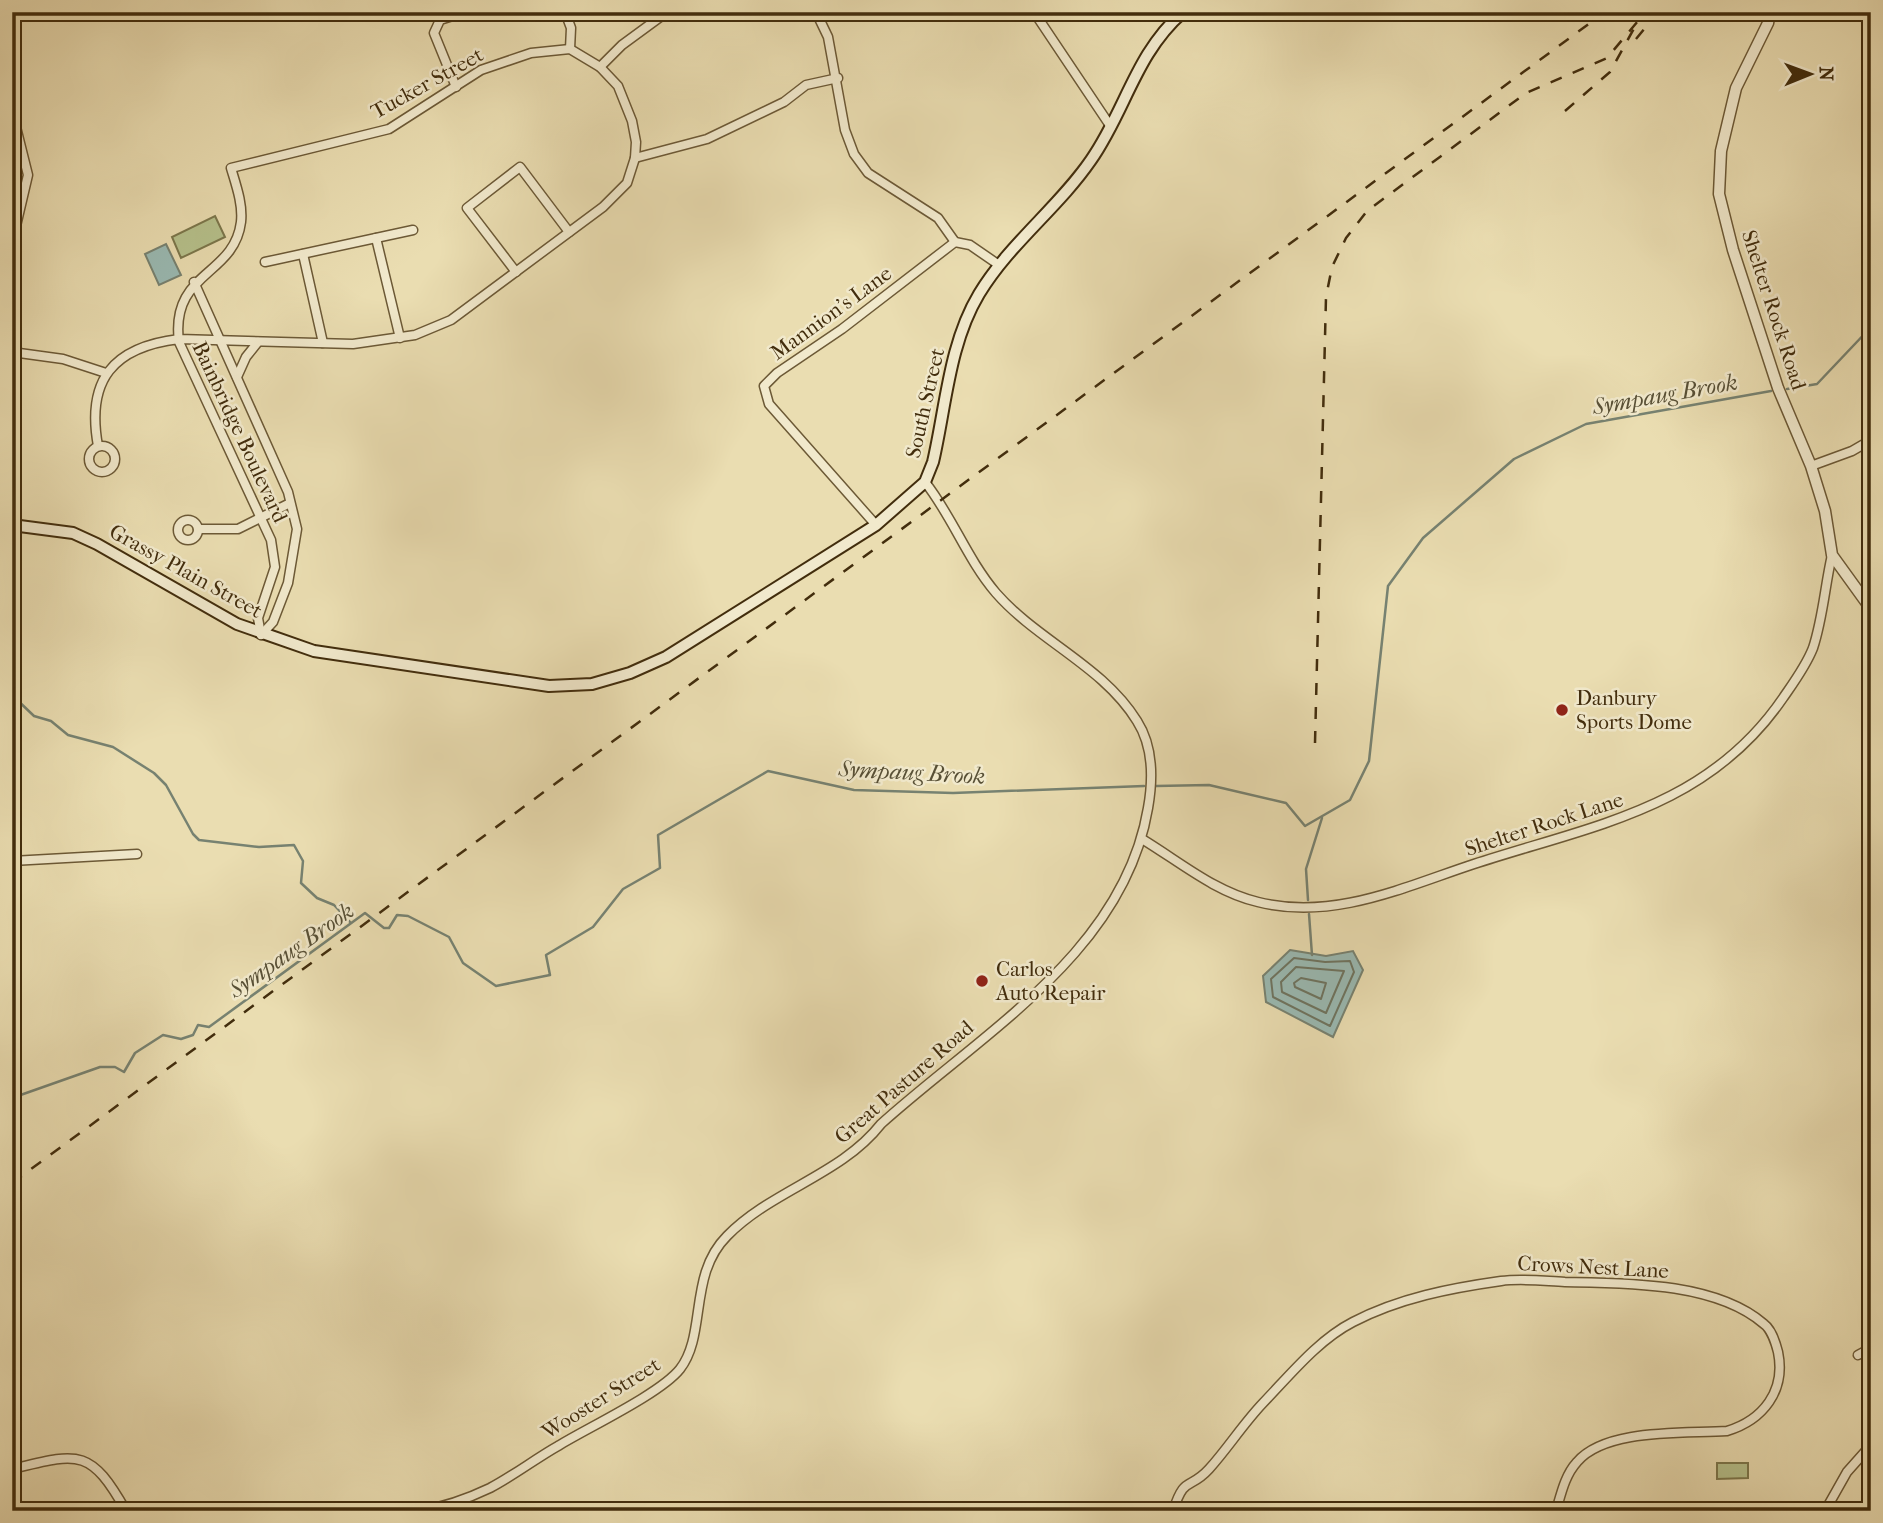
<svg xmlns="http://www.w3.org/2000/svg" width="1883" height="1523" viewBox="0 0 1883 1523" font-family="'IM FELL French Canon',serif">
	<rect width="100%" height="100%" fill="#eaddb1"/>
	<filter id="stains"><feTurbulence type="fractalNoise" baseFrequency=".00286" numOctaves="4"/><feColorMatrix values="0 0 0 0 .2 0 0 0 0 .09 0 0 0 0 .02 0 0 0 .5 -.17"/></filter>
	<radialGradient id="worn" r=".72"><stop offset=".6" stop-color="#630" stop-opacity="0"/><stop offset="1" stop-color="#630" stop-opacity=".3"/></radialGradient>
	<g fill="#b6c18c" stroke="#7c774c" stroke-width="2">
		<path d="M 215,216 L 225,237 L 181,258 L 172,237 Z"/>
		<path d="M 1748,1463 L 1748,1478 L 1717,1479 L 1717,1463 Z"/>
	</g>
	<g fill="#9abab3" stroke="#778271" stroke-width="2">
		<path d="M 166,244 L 181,275 L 159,285 L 145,254 Z"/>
		<path d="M 1290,950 L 1326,956 L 1353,951 L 1363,970 L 1333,1037 L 1266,1002 L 1263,976 Z"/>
	</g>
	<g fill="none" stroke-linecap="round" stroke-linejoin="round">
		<g stroke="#6e7460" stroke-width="2">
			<path d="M 1294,958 L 1325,962 L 1350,961 L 1354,972 L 1330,1026 L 1273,997 L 1271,979 Z"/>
			<path d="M 1296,967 L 1344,971 L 1326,1013 L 1282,992 L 1281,982 Z"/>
			<path d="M 1301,978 L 1326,983 L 1321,999 L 1295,987 L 1294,983 Z"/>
		</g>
		<g stroke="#778271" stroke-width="2.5">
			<path d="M 1787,389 L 1817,384 L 1871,327"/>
			<path d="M 12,695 L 34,716 L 51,721 L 68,735 L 113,747 L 154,773 L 166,785 L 193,834 L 199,840 L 259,847 L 294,845 L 303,861 L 301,883 L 317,898 L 334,905 L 350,922"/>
			<path d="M 1156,786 L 1209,785 L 1286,803 L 1305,826 L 1350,800 L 1369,761 L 1388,586 L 1423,538 L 1514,459 L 1586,424 L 1771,391"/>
			<path d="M 1308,900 L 1306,869 L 1322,818"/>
			<path d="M 1309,914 L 1312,955"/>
			<path d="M 12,1098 L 100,1067 L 115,1067 L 124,1072 L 135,1053 L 163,1035 L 181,1039 L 193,1035 L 198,1025 L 209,1027 L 365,913 L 384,928 L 389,928 L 397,915 L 408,916 L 449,937 L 463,963 L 496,986 L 550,975 L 546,955 L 593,927 L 623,889 L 660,868 L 658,835 L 768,771 L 854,790 L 953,793 L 1144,786"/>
		</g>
		<g stroke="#6c5936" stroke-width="11">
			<g id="minor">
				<path d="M 565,12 L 571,28 L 570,49"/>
				<path d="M 816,12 L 828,37 L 845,130 L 854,154 L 868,173 L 938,218 L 955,242"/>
				<path d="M 1034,12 L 1111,127"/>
				<path d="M 600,67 L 622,45 L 667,12"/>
				<path d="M 456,87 L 434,33 L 440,20 L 465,12"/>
				<path d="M 12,111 L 28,175 L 12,243"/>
				<path d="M 635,158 L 707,139 L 784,102 L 806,85 L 838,78"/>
				<path d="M 376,238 L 400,338"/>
				<path d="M 303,254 L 323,343"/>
				<path d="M 265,262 L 413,230"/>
				<path d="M 516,272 L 467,208 L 520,167 L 569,232"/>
				<path d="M 194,282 L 288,492 L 297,529 L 288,583 L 273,622 L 261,635"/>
				<path d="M 12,352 L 63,359 L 106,373"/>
				<path d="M 237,377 L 246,357 L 258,342"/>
				<path d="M 98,446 C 86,380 113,347 179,339 L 353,344 L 415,335 L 451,320 L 603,207 L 627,183 L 635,158 L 636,142 L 632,121 L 618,86 L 600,67 L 570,49 L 531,53 L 481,70 L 389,129 L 231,168 C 236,185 243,204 241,222 C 234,277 170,271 179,342 L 271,540 L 275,567 L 258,618 L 261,635"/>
				<circle cx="102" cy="459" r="13"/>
				<path d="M 1811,466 L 1852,451 L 1871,440"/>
				<circle cx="188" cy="530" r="10"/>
				<path d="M 876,525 L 769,404 L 764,386 L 777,373 L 842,329 L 955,242 L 970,245 L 999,265"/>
				<path d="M 198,529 L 238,529 L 290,503"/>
				<path d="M 1142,839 C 1180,862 1215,892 1258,902 C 1333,921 1404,887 1474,864 C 1593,825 1707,809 1783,698 C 1794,682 1806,666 1813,648 C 1823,618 1825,585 1832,555"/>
				<path d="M 12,861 L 137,854"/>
				<path d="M 1858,1355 L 1871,1348"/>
				<path d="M 12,1469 C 78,1453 90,1447 126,1511"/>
				<path d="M 419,1511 C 444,1507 467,1499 490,1488 C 513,1476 535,1459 558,1446 C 587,1428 660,1394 680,1369 C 707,1334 688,1275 727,1236 C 772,1190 841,1175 881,1124 C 982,1033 1124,952 1148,808 C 1153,780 1153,746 1137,721 C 1103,666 1038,641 996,593 C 967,559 952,516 925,482"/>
				<path d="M 1173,1511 C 1185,1474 1189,1491 1209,1469 C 1228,1448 1243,1424 1263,1403 C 1290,1375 1318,1340 1353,1322 C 1399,1298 1451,1288 1501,1281 C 1522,1278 1544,1281 1565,1282 C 1625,1283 1716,1282 1764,1324 C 1771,1329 1776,1344 1778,1352 C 1786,1391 1763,1420 1727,1431 C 1685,1434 1606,1428 1577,1462 C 1565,1475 1561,1494 1556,1511"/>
				<path d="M 1825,1511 L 1847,1472 L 1871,1445"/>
			</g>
		</g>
		<g stroke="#6c5936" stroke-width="13">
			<path id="tertiary" d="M 1770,12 L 1768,23 L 1736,88 L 1721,151 L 1719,194 L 1733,250 L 1778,388 L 1811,466 L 1825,511 L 1832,555 L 1871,609"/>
		</g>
		<g stroke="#422d0d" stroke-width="14">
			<path id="secondary" d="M 12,525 L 73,533 L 97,544 L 237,624 L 314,651 L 549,686 L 592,684 L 630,673 L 666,657 L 876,525 L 925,482 L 933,462 C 946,406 949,344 979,294 C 1010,243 1058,208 1091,160 C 1126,110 1135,54 1183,12"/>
		</g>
		<use href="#minor" stroke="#f1e9cc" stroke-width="8"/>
		<use href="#tertiary" stroke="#f1e9cc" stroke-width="10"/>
		<use href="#secondary" stroke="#f1e9cc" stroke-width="10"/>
		<g stroke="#422d0d" stroke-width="2.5" stroke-dasharray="12 12" stroke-linecap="butt">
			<path d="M 1636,39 L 1654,17"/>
			<path d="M 1565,111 L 1610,72 L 1643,12"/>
			<path d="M 1315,743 L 1326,297 L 1332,267 L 1346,238 L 1367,211 L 1526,93 L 1607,58 L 1638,21"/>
			<path d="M 12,1183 L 1605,12"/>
		</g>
	</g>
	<g fill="#8f2418" stroke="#f1e9cc" stroke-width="2.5">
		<circle cx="1562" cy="710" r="7"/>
		<circle cx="982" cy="981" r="7"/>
	</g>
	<g text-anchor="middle" stroke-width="5" stroke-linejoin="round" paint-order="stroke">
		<g font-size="21" fill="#422d0d" stroke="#f1e9cc">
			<text transform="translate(427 83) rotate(-29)" y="7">Tucker Street</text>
			<text transform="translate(1774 310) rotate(72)" y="7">Shelter Rock Road</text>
			<text transform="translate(831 313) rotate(-36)" y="7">Mannion's Lane</text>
			<text transform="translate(925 403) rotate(-77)" y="7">South Street</text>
			<text transform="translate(240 432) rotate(65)" y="7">Bainbridge Boulevard</text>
			<text transform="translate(186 571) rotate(29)" y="7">Grassy Plain Street</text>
			<text transform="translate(1544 824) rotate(-18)" y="7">Shelter Rock Lane</text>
			<text transform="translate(904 1082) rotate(-41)" y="7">Great Pasture Road</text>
			<text transform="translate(1593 1267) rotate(3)" y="7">Crows Nest Lane</text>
			<text transform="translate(601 1398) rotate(-32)" y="7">Wooster Street</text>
		</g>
		<g font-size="21" fill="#422d0d" stroke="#f1e9cc" text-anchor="start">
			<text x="1576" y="705">Danbury<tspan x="1576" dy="24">Sports Dome</tspan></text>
			<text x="996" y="976">Carlos<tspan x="996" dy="24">Auto Repair</tspan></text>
		</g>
		<g font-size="23" font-style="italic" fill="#585036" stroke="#f1e9cc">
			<text transform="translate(1665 394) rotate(-10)" y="8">Sympaug Brook</text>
			<text transform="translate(912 772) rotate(3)" y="8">Sympaug Brook</text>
			<text transform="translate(291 950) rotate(-35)" y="8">Sympaug Brook</text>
		</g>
	</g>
	<rect width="1883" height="1523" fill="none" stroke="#eaddb1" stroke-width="42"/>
	<rect x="14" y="14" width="1855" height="1495" fill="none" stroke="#422d0d" stroke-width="3.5"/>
	<rect x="21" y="21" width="1841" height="1481" fill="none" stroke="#422d0d" stroke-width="2"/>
	<g transform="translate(1810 74) rotate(89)" stroke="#f1e9cc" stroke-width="5" paint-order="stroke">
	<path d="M0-5L12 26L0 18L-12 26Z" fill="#422d0d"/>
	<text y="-10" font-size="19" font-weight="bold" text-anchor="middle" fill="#422d0d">N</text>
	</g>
	<rect width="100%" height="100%" filter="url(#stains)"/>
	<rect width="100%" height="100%" fill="url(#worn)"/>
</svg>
